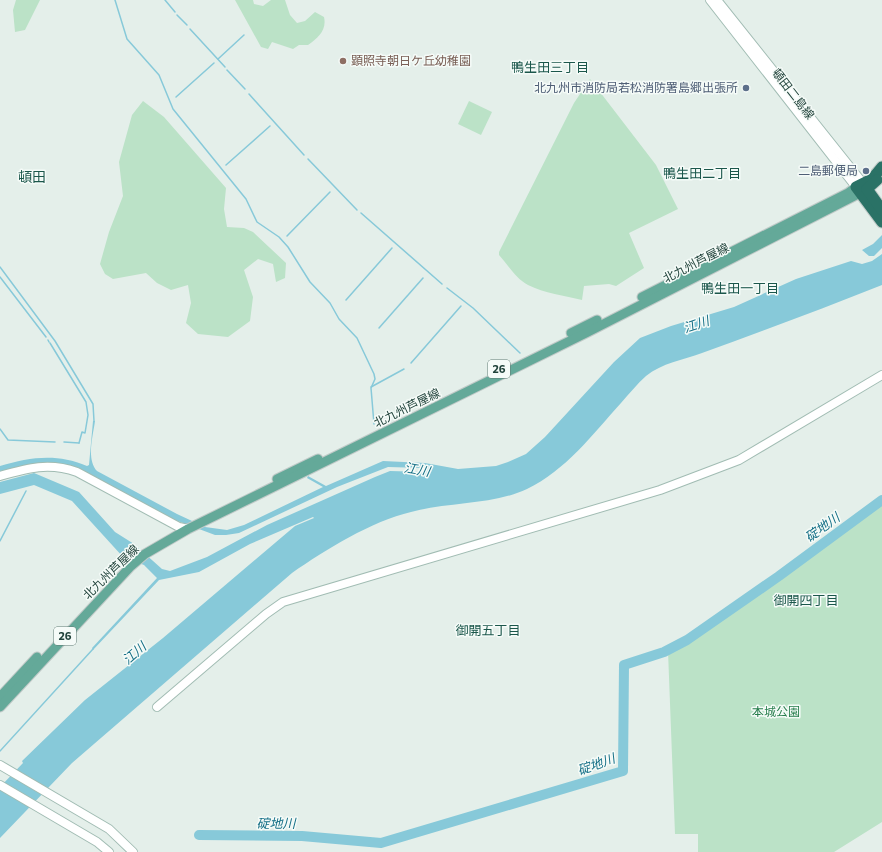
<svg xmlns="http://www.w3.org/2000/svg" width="882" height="852" viewBox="0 0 882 852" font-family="Commissioner,'Noto Sans JP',sans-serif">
	<rect width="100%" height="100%" fill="#e4efea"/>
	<g fill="#bbe2c7">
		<path d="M 16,0 L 40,0 L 25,30 L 15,32 L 13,10 Z"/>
		<path d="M 235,0 L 253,0 L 254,4 L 263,6 L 271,0 L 285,0 L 290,15 L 297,23 L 305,21 L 315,12 L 324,17 C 327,30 318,38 308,45 L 299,45 L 293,49 L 272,42 L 268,49 L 261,47 Z"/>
		<path d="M 590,79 L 656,165 L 678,209 L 629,233 L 644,268 L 616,286 L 609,284 L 584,286 L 582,300 C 565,296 544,293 528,285 C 516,279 508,265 499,255 L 499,252 L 574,103 Z"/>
		<path d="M 143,101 L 164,117 L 226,188 L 224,209 L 227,227 L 244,228 L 253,232 L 286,263 L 285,278 L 276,282 L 273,264 L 258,259 L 244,270 L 253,297 L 250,321 L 228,337 L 198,334 L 186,323 L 191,303 L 188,285 L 171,290 L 157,283 L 146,273 L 113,279 L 105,274 L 100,264 L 109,232 L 123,196 L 119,162 L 132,115 Z"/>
		<path d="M 469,101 L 492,112 L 481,135 L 458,124 Z"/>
		<path d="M 882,502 L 882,822 L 834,852 L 698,852 L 698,834 L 675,834 L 668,651 L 679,646 L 780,576 Z"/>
	</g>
	<g fill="#87c9d9">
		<path d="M 882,233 L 882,248 L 874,256 L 869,256 L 862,250 L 873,244 L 882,235 Z"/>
		<path d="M 882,254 L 882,285 C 822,309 762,331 702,353 C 683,360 662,363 646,376 C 637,384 629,394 621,403 C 592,435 566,470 527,489 C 493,505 448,502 411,512 C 372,521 325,550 292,573 L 72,763 L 0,838 L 0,787 L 23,763 L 22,761 L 85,700 L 163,638 L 295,526 L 314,518 L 313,517 L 250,544 L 199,572 L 159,580 L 93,650 L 92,648 L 157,578 L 144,565 L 123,557 L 72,501 L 34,485 L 0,494 L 0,482 L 34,473 L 79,492 L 115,532 L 134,544 L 162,569 L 170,571 L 207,557 L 267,525 L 375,477 L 390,471 L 425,472 L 424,468 L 388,467 L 337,487 L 239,533 L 226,535 L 215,535 L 175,520 L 71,467 L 0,473 L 0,466 C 30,457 57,453 87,466 L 89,465 L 93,421 L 95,421 C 93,436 86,459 97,471 L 177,514 L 205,527 L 227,530 L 244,525 L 323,487 L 307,478 L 308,476 L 326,486 L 383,461 L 425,463 L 458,469 L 496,466 L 508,462 L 526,454 L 545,437 L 614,362 L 640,338 L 671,326 L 734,307 L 796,279 L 851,261 L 862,264 L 872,261 Z"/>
	</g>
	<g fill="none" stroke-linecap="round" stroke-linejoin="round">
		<g stroke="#87c9d9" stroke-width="1.5">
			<path d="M 115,0 L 127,39 L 159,75 L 173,109 L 246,199 L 257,222 L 279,237 L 288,247 L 310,282 L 330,303 L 339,319 L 357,338 L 374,374 L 375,379 L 371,388 L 374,424"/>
			<path d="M 165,0 L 175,12"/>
			<path d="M 177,15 L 187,25"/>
			<path d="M 190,29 L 225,67"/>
			<path d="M 218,59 L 244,35"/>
			<path d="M 227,70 L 245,89"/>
			<path d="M 249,94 L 304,155"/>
			<path d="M 176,97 L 214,63"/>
			<path d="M 308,159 L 357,210"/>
			<path d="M 226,165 L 270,126"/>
			<path d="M 361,213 L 442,284"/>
			<path d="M 287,236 L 330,192"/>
			<path d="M 0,267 L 55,341 L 93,404 L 94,421"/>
			<path d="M 0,277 L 46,337"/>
			<path d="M 447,288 L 473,308 L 520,353"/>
			<path d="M 346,300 L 392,248"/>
			<path d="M 379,328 L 423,278"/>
			<path d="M 48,340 L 49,342"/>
			<path d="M 50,343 L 86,402 L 88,415 L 85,433 L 82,432 L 79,443"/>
			<path d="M 411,363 L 461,306"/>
			<path d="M 371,387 L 404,369"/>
			<path d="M 0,429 L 8,440 L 55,442"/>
			<path d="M 64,442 L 79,443"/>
			<path d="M 0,541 L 26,491"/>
			<path d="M 0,751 L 93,649"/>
		</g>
		<path stroke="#87c9d9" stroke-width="10" d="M 199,835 L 302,836 L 381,843 L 623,771 L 624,665 L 664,652 L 687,640 L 779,576 L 882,500"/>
		<g stroke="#a1bcb3" stroke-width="10">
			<g id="secondary">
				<path d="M 710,0 L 856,187"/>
				<path d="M 717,0 L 866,187"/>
				<path d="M 0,476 C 28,468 49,462 77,472 L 179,527 L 188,529"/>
				<path d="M 157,707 L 266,614 L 283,602 L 660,490 L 739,460 L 882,375"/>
				<path d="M 0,765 L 109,829 L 133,852"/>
				<path d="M 0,785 L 97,842 L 109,852"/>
			</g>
		</g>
		<g stroke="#c1cac8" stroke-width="11">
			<g id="primary">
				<path d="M 642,297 L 848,193 L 856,187"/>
				<path d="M 571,333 L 597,320"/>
				<path d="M 277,479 L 318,459"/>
				<path d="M 0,697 L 37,657"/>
				<path d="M 0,707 L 131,566 L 145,554 L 188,529 L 586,333 L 866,190"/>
			</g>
		</g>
		<g stroke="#c1cac8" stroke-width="13">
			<g id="highway">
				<path d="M 882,167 L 872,179 L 856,187 L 882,222"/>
				<path d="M 877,180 L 867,189 L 882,210"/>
			</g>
		</g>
		<use href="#secondary" stroke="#fff" stroke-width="8"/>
		<use href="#primary" stroke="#64a999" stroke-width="9"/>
		<use href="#highway" stroke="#2a7266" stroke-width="11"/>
	</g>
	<circle fill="#8d6e63" stroke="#f5fbf8" stroke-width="1.5" cx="343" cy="61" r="4"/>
	<g fill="#5c6f8a" stroke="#f5fbf8" stroke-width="1.5">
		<circle cx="746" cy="88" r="4"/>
		<circle cx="866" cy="171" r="4"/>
	</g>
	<g text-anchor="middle" stroke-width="3" stroke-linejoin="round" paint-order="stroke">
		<g fill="#f5fbf8" stroke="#617a74" stroke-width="1">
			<rect x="488" y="360" width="22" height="18" rx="3"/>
			<rect x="54" y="627" width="22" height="18" rx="3"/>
		</g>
		<g font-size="11" font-weight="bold" fill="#21433b">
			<text x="499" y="373">26</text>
			<text x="65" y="640">26</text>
		</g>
		<g font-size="12" fill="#785e54" stroke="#f5fbf8" text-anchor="start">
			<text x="351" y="65">顕照寺朝日ケ丘幼稚園</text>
		</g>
		<g font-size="12" fill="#4e5e75" stroke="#f5fbf8" text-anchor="end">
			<text x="738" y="92">北九州市消防局若松消防署島郷出張所</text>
			<text x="858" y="175">二島郵便局</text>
		</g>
		<g font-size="12" fill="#21433b" stroke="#f5fbf8">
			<text transform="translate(793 94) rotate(52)" y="4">頓田二島線</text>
			<text transform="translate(696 263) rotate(-27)" y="4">北九州芦屋線</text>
			<text transform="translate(407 408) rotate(-26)" y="4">北九州芦屋線</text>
			<text transform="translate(111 572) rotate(-44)" y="4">北九州芦屋線</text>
		</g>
		<g font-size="12" fill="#277e4c" stroke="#f5fbf8">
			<text x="776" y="716">本城公園</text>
		</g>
		<g font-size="13" fill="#1b574b" stroke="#f5fbf8">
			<text x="550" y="72">鴨生田三丁目</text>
			<text x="702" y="178">鴨生田二丁目</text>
			<text x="740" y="293">鴨生田一丁目</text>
			<text x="806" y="605">御開四丁目</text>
			<text x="488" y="635">御開五丁目</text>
		</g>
		<g font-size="13" font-style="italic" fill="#146f86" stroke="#f5fbf8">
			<text transform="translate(696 324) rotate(-19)" y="5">江川</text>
			<text transform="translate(417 469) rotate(10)" y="5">江川</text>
			<text transform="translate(822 527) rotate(-36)" y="5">碇地川</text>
			<text transform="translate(134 653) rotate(-41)" y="5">江川</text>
			<text transform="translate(596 764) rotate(-20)" y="5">碇地川</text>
			<text x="276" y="828">碇地川</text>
		</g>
		<g font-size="14" fill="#1b574b" stroke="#f5fbf8">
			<text x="32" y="182">頓田</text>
		</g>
	</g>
</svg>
